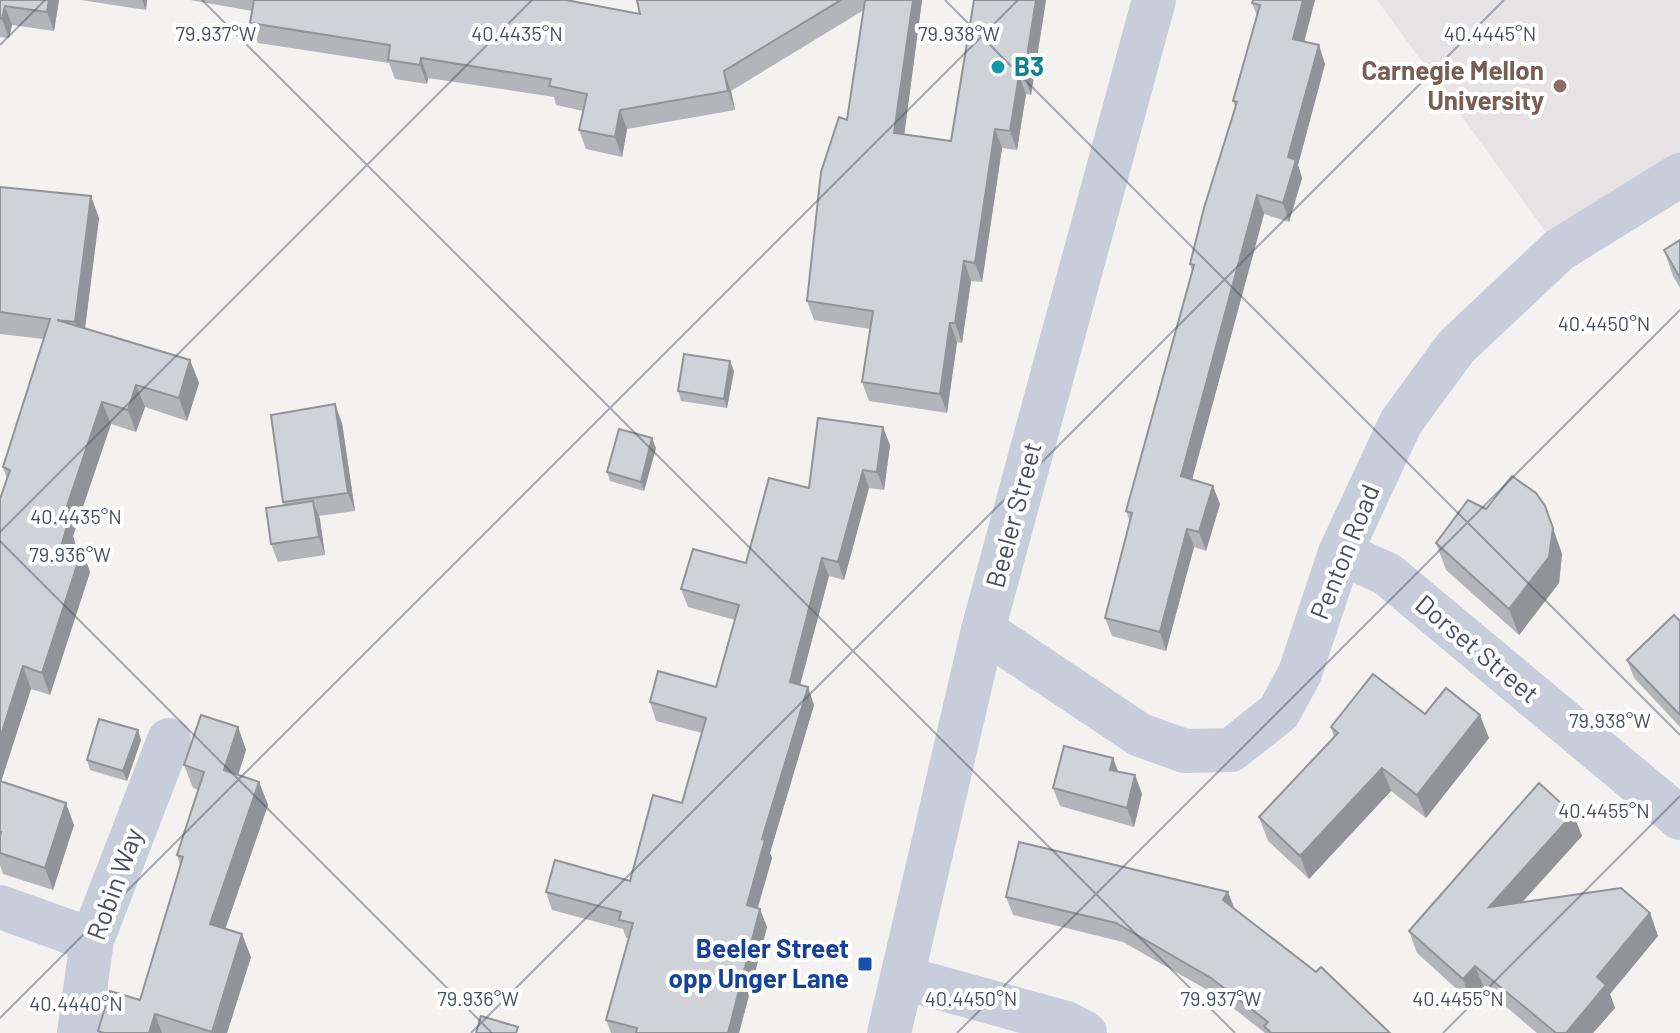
<svg xmlns="http://www.w3.org/2000/svg" width="1680" height="1033" viewBox="0 0 1680 1033" font-family="Barlow,sans-serif">
	<rect width="100%" height="100%" fill="#f4f2f1"/>
	<path fill="#e5e3e3" d="M 1377,0 L 1680,0 L 1680,172 L 1559,250 Z"/>
	<g fill="none" stroke-linecap="round" stroke-linejoin="round">
		<g stroke="#c7cdda" stroke-width="44">
			<path d="M 1340,553 L 1387,574 L 1680,818"/>
			<path d="M 983,630 L 1140,735 L 1185,751 L 1231,750 L 1279,712 L 1300,673 L 1340,553 L 1401,422 L 1456,347 L 1559,250 L 1680,175"/>
			<path d="M 0,907 L 92,940"/>
			<path d="M 904,978 L 1066,1023 L 1085,1033"/>
			<path d="M 79,1033 L 92,940 L 169,740"/>
		</g>
		<path stroke="#c7cdda" stroke-width="44" d="M 889,1033 L 983,630 L 1154,0"/>
	</g>
	<g fill="#b3b5bb">
		<path d="M 0,0 L 59,0 L 54,31 L 12,25 L 9,38 L 0,37 Z"/>
		<path d="M 81,0 L 147,0 L 146,10 Z"/>
		<path d="M 190,0 L 566,0 L 640,14 L 637,0 L 922,0 L 904,134 L 951,141 L 974,0 L 1046,0 L 1031,95 L 1026,94 L 1017,150 L 1002,148 L 982,282 L 971,281 L 962,343 L 957,342 L 947,413 L 869,401 L 862,382 L 870,329 L 814,320 L 807,301 L 847,120 L 864,10 L 731,91 L 735,110 L 627,129 L 622,157 L 586,149 L 579,130 L 583,111 L 556,105 L 554,97 L 428,78 L 427,84 L 395,79 L 389,63 L 258,43 L 250,23 L 252,11 Z"/>
		<path d="M 1253,0 L 1315,0 L 1304,42 L 1325,64 L 1298,165 L 1302,178 L 1289,222 L 1264,214 L 1192,479 L 1220,504 L 1206,551 L 1194,547 L 1166,651 L 1112,636 L 1105,618 L 1130,522 L 1126,511 L 1192,271 L 1190,264 L 1236,108 L 1233,101 L 1257,16 L 1252,3 Z"/>
		<path d="M 0,187 L 99,218 L 85,328 L 190,360 L 199,383 L 187,421 L 145,407 L 136,432 L 111,424 L 73,536 L 76,546 L 76,548 L 82,550 L 90,572 L 50,695 L 31,689 L 1,781 L 74,825 L 53,890 L 3,874 L 0,865 L 0,499 L 7,479 L 3,467 L 44,339 L 0,334 Z"/>
		<path d="M 1680,240 L 1680,288 L 1673,276 L 1664,250 Z"/>
		<path d="M 734,371 L 727,408 L 681,401 L 678,391 Z"/>
		<path d="M 342,423 L 355,511 L 319,516 L 325,555 L 278,562 L 271,544 L 284,506 L 283,502 Z"/>
		<path d="M 890,445 L 884,490 L 869,488 L 844,580 L 829,576 L 800,685 L 814,705 L 770,853 L 772,858 L 758,908 L 767,927 L 739,1033 L 611,1033 L 606,1020 L 629,938 L 626,938 L 623,929 L 552,910 L 546,892 L 630,881 L 682,803 L 702,733 L 656,721 L 650,702 L 716,687 L 735,620 L 688,607 L 681,589 L 746,563 L 809,488 Z"/>
		<path d="M 656,448 L 644,491 L 610,481 L 607,472 Z"/>
		<path d="M 1545,506 L 1562,554 L 1559,583 L 1519,635 L 1446,570 L 1436,543 L 1486,509 Z"/>
		<path d="M 1680,621 L 1680,727 L 1634,678 L 1627,660 Z"/>
		<path d="M 1425,714 L 1489,738 L 1426,818 L 1391,791 L 1309,879 L 1268,841 L 1259,817 L 1334,737 L 1331,727 Z"/>
		<path d="M 238,727 L 246,750 L 238,775 L 259,782 L 268,805 L 225,929 L 251,957 L 227,1033 L 99,1033 L 98,1031 L 140,1000 L 180,865 L 177,855 L 198,790 L 193,788 L 184,765 Z"/>
		<path d="M 141,740 L 127,781 L 90,770 L 87,760 Z"/>
		<path d="M 1118,772 L 1135,775 L 1142,794 L 1134,827 L 1060,806 L 1053,788 Z"/>
		<path d="M 1573,814 L 1582,836 L 1522,902 L 1650,913 L 1658,936 L 1610,994 L 1615,1008 L 1593,1033 L 1537,1033 L 1484,988 L 1471,1002 L 1417,953 L 1409,931 Z"/>
		<path d="M 1006,897 L 1234,909 L 1390,1033 L 1265,1033 L 1218,996 L 1123,942 L 1013,915 Z"/>
	</g>
	<g fill="#929398">
		<path d="M 49,0 L 59,0 L 54,31 L 47,12 Z"/>
		<path d="M 142,0 L 147,0 L 146,10 Z"/>
		<path d="M 913,0 L 922,0 L 902,152 L 894,133 Z"/>
		<path d="M 1036,0 L 1046,0 L 1031,95 L 1024,75 Z"/>
		<path d="M 1303,0 L 1315,0 L 1300,57 L 1293,39 Z"/>
		<path d="M 5,6 L 12,25 L 9,38 L 2,19 Z"/>
		<path d="M 1319,45 L 1325,64 L 1298,165 L 1302,178 L 1289,222 L 1283,203 L 1288,157 Z"/>
		<path d="M 421,58 L 428,78 L 427,84 L 420,65 Z"/>
		<path d="M 724,71 L 731,91 L 735,110 L 728,91 Z"/>
		<path d="M 1019,75 L 1026,94 L 1017,150 L 1010,131 Z"/>
		<path d="M 620,110 L 627,129 L 622,157 L 615,137 Z"/>
		<path d="M 995,129 L 1002,148 L 982,282 L 975,263 Z"/>
		<path d="M 1257,195 L 1264,214 L 1188,495 L 1181,476 Z"/>
		<path d="M 91,196 L 99,218 L 83,344 L 75,322 Z"/>
		<path d="M 964,261 L 971,281 L 962,343 L 955,323 Z"/>
		<path d="M 950,323 L 957,342 L 947,413 L 940,394 Z"/>
		<path d="M 190,360 L 199,383 L 187,421 L 179,398 Z"/>
		<path d="M 730,361 L 734,371 L 727,408 L 724,399 Z"/>
		<path d="M 136,385 L 145,407 L 136,432 L 128,410 Z"/>
		<path d="M 102,402 L 111,424 L 73,536 L 76,546 L 70,565 L 62,543 L 62,521 Z"/>
		<path d="M 335,404 L 342,423 L 355,511 L 348,493 Z"/>
		<path d="M 883,427 L 890,445 L 884,490 L 877,472 Z"/>
		<path d="M 652,438 L 656,448 L 644,491 L 641,482 Z"/>
		<path d="M 863,470 L 869,488 L 844,580 L 838,562 Z"/>
		<path d="M 1213,486 L 1220,504 L 1206,551 L 1199,532 Z"/>
		<path d="M 313,501 L 320,519 L 325,555 L 319,537 Z"/>
		<path d="M 1545,506 L 1562,554 L 1559,583 L 1519,635 L 1509,609 Z"/>
		<path d="M 1187,529 L 1194,547 L 1166,651 L 1160,632 Z"/>
		<path d="M 82,550 L 90,572 L 50,695 L 42,673 Z"/>
		<path d="M 822,558 L 829,576 L 796,700 L 790,682 Z"/>
		<path d="M 23,666 L 31,689 L 0,785 L 0,738 Z"/>
		<path d="M 808,687 L 814,705 L 770,853 L 772,858 L 753,923 L 747,905 L 762,839 Z"/>
		<path d="M 1480,715 L 1489,738 L 1426,818 L 1417,795 Z"/>
		<path d="M 238,727 L 246,750 L 232,794 L 224,770 Z"/>
		<path d="M 138,730 L 141,740 L 127,781 L 123,771 Z"/>
		<path d="M 1113,758 L 1120,776 L 1110,770 Z"/>
		<path d="M 1382,768 L 1391,791 L 1309,879 L 1300,856 Z"/>
		<path d="M 1135,775 L 1142,794 L 1134,827 L 1127,808 Z"/>
		<path d="M 259,782 L 268,805 L 219,947 L 210,924 Z"/>
		<path d="M 66,803 L 74,825 L 53,890 L 45,868 Z"/>
		<path d="M 1573,814 L 1582,836 L 1497,930 L 1489,907 Z"/>
		<path d="M 1228,892 L 1235,910 L 1223,900 Z"/>
		<path d="M 760,909 L 767,927 L 739,1033 L 728,1033 Z"/>
		<path d="M 1650,913 L 1658,936 L 1610,994 L 1615,1008 L 1593,1033 L 1566,1033 L 1597,977 Z"/>
		<path d="M 242,934 L 251,957 L 227,1033 L 213,1033 Z"/>
		<path d="M 1475,966 L 1484,988 L 1471,1002 L 1463,979 Z"/>
		<path d="M 155,1014 L 162,1033 L 149,1033 Z"/>
	</g>
	<g fill="#d0d2d9" stroke="#929398" stroke-width="2">
		<path d="M 0,0 L 49,0 L 47,12 L 5,6 L 2,19 L 0,18 Z"/>
		<path d="M 254,0 L 566,0 L 640,14 L 637,0 L 841,0 L 724,71 L 728,91 L 620,110 L 615,137 L 579,130 L 587,94 L 549,86 L 551,79 L 421,58 L 420,65 L 388,60 L 390,45 L 250,23 Z"/>
		<path d="M 865,0 L 913,0 L 894,133 L 951,141 L 974,0 L 1036,0 L 1024,75 L 1019,75 L 1010,131 L 995,129 L 975,263 L 964,261 L 955,323 L 950,323 L 940,394 L 862,382 L 873,311 L 807,301 L 821,172 L 839,117 L 847,120 Z"/>
		<path d="M 1253,0 L 1303,0 L 1293,39 L 1319,45 L 1288,157 L 1296,160 L 1283,203 L 1257,195 L 1181,476 L 1213,486 L 1199,532 L 1187,529 L 1160,632 L 1105,618 L 1132,513 L 1126,511 L 1194,265 L 1190,264 L 1204,208 L 1237,102 L 1233,101 L 1260,5 L 1252,3 Z"/>
		<path d="M 0,187 L 91,196 L 75,322 L 57,320 L 190,360 L 179,398 L 136,385 L 128,410 L 102,402 L 62,521 L 68,523 L 62,543 L 82,550 L 42,673 L 23,666 L 0,738 L 0,499 L 10,470 L 3,467 L 50,319 L 0,312 Z"/>
		<path d="M 1680,240 L 1680,278 L 1664,250 Z"/>
		<path d="M 684,354 L 730,361 L 724,399 L 678,391 Z"/>
		<path d="M 335,404 L 348,493 L 283,502 L 271,415 Z"/>
		<path d="M 818,418 L 883,427 L 877,472 L 863,470 L 838,562 L 822,558 L 790,682 L 808,687 L 762,839 L 765,840 L 747,905 L 760,909 L 728,1033 L 636,1033 L 637,1028 L 606,1020 L 633,923 L 619,920 L 621,912 L 546,892 L 555,860 L 630,881 L 653,795 L 682,803 L 706,718 L 650,702 L 658,671 L 716,687 L 739,605 L 681,589 L 693,549 L 746,563 L 769,478 L 809,488 Z"/>
		<path d="M 619,429 L 652,438 L 641,482 L 607,472 Z"/>
		<path d="M 1512,476 L 1536,493 L 1545,506 L 1553,528 L 1549,557 L 1509,609 L 1436,543 L 1468,500 L 1486,509 Z"/>
		<path d="M 313,501 L 319,537 L 271,544 L 266,508 Z"/>
		<path d="M 1674,615 L 1680,621 L 1680,715 L 1627,660 Z"/>
		<path d="M 1373,674 L 1425,714 L 1446,688 L 1480,715 L 1417,795 L 1382,768 L 1300,856 L 1259,817 L 1338,733 L 1331,727 Z"/>
		<path d="M 201,715 L 238,727 L 224,770 L 259,782 L 210,924 L 242,934 L 212,1032 L 155,1014 L 149,1033 L 104,1033 L 98,1031 L 110,991 L 140,1000 L 183,857 L 177,855 L 204,772 L 184,765 Z"/>
		<path d="M 99,719 L 138,730 L 123,771 L 87,760 Z"/>
		<path d="M 1064,746 L 1113,758 L 1110,770 L 1135,775 L 1127,808 L 1053,788 Z"/>
		<path d="M 0,781 L 66,803 L 45,868 L 0,853 L 0,836 L 1,832 L 0,832 Z"/>
		<path d="M 1539,783 L 1573,814 L 1489,907 L 1621,888 L 1650,913 L 1597,977 L 1606,985 L 1566,1033 L 1556,1033 L 1475,966 L 1463,979 L 1409,931 Z"/>
		<path d="M 1019,842 L 1228,892 L 1223,900 L 1316,972 L 1321,967 L 1390,1033 L 1271,1033 L 1264,1026 L 1268,1022 L 1211,978 L 1116,923 L 1006,897 Z"/>
		<path d="M 481,1016 L 518,1027 L 516,1033 L 476,1033 Z"/>
	</g>
	<path fill="none" stroke="#474f61" stroke-width="2" stroke-opacity="0.45" d="M 202,0 L 1235,1033M 945,0 L 1680,735M 0,45 L 45,0M 0,532 L 532,0M 0,541 L 492,1033M 0,1018 L 1018,0M 471,1033 L 1504,0M 957,1033 L 1680,310M 1443,1033 L 1680,796"/>
	<circle fill="#0f9aa8" stroke="#fff" stroke-width="3" cx="998" cy="67" r="8"/>
	<circle fill="#8d6e63" stroke="#fff" stroke-width="3" cx="1560" cy="86" r="8"/>
	<rect fill="#1a4fb4" stroke="#fff" stroke-width="3" x="857" y="956" width="16" height="16" rx="4"/>
	<g text-anchor="middle" stroke-width="8" stroke-linejoin="round" paint-order="stroke">
		<g font-size="26" font-weight="bold" fill="#0d838f" stroke="#fff" text-anchor="start">
			<text x="1014" y="76">B3</text>
		</g>
		<g font-size="26" font-weight="bold" fill="#785e54" stroke="#fff" text-anchor="end">
			<text x="1544" y="80">Carnegie Mellon<tspan x="1544" dy="30">University</tspan></text>
		</g>
		<g font-size="26" fill="#474f61" stroke="#fff">
			<text transform="translate(1014 515) rotate(-75)" y="9">Beeler Street</text>
			<text transform="translate(1345 552) rotate(-68)" y="9">Penton Road</text>
			<text transform="translate(1477 649) rotate(40)" y="9">Dorset Street</text>
			<text transform="translate(115 884) rotate(-70)" y="9">Robin Way</text>
		</g>
		<g font-size="26" font-weight="bold" fill="#164399" stroke="#fff" text-anchor="end">
			<text x="849" y="958">Beeler Street<tspan x="849" dy="30">opp Unger Lane</tspan></text>
		</g>
	</g>
	<g font-size="20" text-anchor="middle" fill="#474f61" stroke="#fff" stroke-width="8" stroke-linejoin="round" paint-order="stroke">
		<text x="216" y="41">79.937°W</text>
		<text x="517" y="41">40.4435°N</text>
		<text x="959" y="41">79.938°W</text>
		<text x="1490" y="41">40.4445°N</text>
		<text x="1604" y="331">40.4450°N</text>
		<text x="76" y="524">40.4435°N</text>
		<text x="70" y="562">79.936°W</text>
		<text x="1610" y="728">79.938°W</text>
		<text x="1604" y="818">40.4455°N</text>
		<text x="478" y="1006">79.936°W</text>
		<text x="971" y="1006">40.4450°N</text>
		<text x="1221" y="1006">79.937°W</text>
		<text x="1458" y="1006">40.4455°N</text>
		<text x="76" y="1011">40.4440°N</text>
	</g>
</svg>
